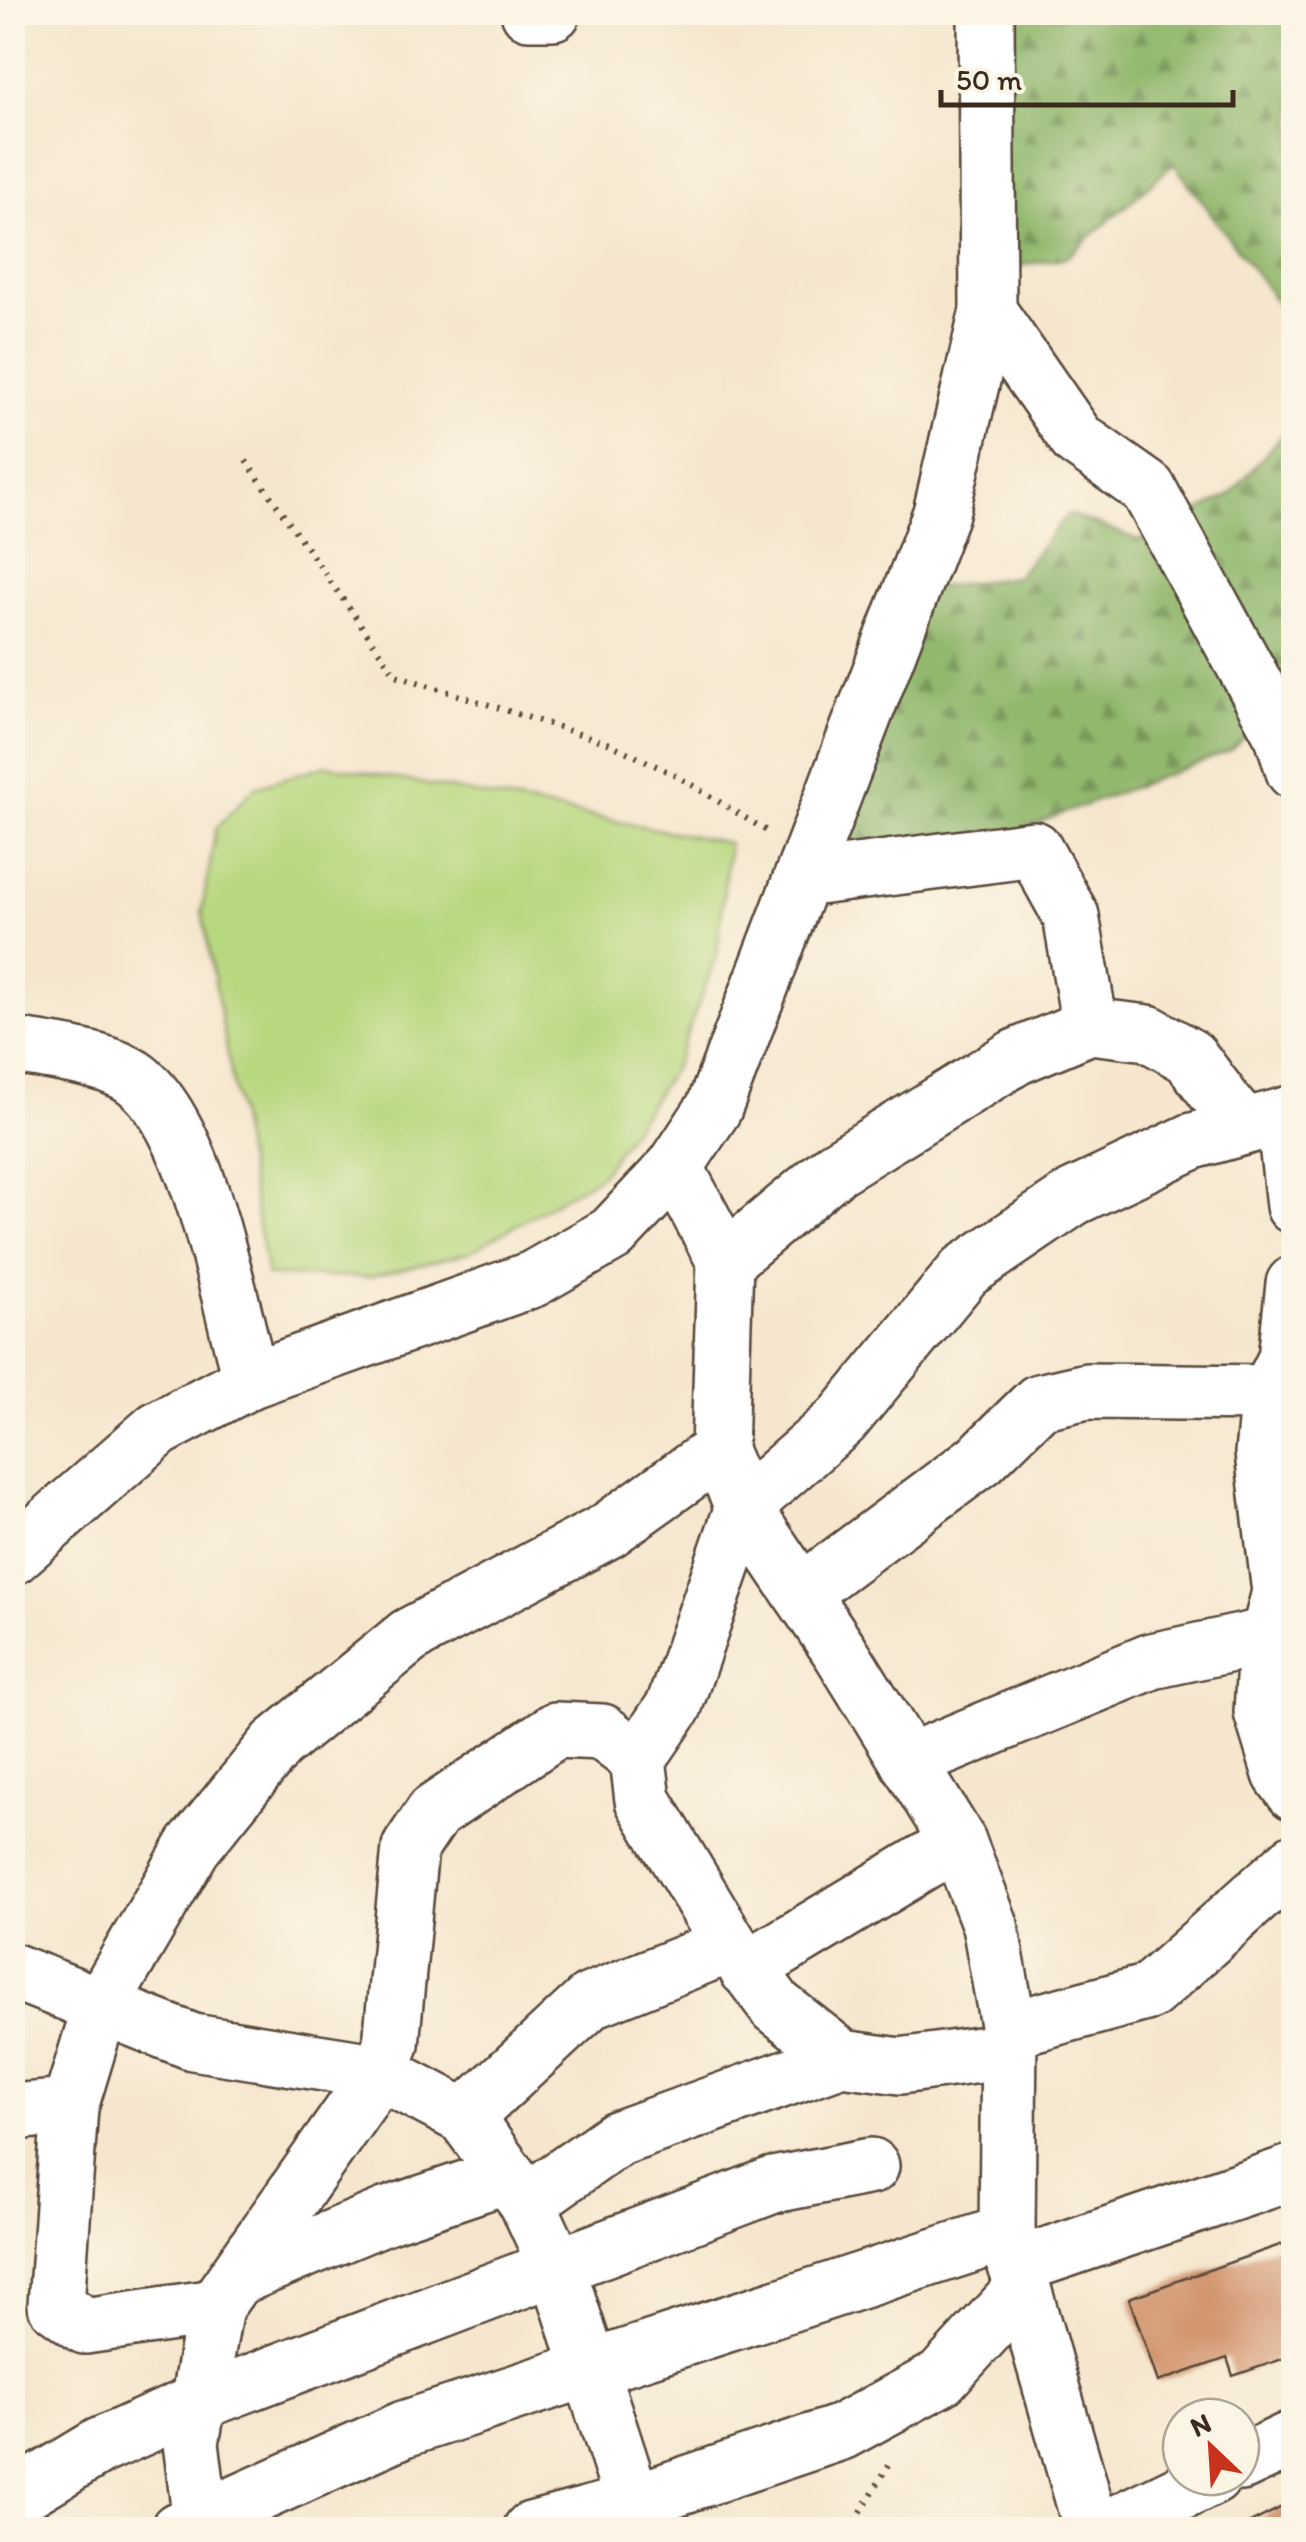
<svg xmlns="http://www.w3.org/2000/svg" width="1306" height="2542" viewBox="0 0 1306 2542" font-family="Itim,sans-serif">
	<defs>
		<pattern id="forest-firs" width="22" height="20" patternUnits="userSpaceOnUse" patternTransform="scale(2.5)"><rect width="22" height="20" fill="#92b86e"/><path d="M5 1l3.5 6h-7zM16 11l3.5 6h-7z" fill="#78965a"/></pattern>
	</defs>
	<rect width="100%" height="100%" fill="#fcf5e5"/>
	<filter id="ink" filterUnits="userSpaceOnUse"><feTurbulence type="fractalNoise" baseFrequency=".01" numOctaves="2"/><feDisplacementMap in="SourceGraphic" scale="20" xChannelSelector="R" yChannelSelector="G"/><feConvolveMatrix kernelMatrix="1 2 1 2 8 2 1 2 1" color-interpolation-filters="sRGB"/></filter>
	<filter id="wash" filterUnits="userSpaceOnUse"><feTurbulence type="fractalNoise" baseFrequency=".0048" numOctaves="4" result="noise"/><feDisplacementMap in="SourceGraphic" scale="40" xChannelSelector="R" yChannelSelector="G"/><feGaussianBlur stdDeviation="2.25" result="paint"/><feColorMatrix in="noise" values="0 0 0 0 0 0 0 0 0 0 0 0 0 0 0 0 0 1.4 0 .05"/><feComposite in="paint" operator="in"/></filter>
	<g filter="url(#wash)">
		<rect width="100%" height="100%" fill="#f5e6cd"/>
		<path fill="#b8d880" stroke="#7a814f" stroke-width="2.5" d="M 327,765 L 729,843 L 717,955 L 674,1068 L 601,1175 L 470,1252 L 370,1277 L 267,1276 L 202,910 L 216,828 L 255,787 Z"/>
		<g fill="url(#forest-firs)" stroke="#667146" stroke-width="2.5">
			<path d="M 999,13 L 1293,13 L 1293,324 L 1174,164 L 1067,257 L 1003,269 Z"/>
			<path d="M 1293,422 L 1293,692 L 1230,751 L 949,856 L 834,865 L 921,589 L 1016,577 L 1068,514 L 1139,540 L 1230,495 Z"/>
		</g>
		<g id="blocks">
			<g fill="#d29570">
				<path d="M 1294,2240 L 1294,2355 L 1233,2376 L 1227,2358 L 1158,2382 L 1129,2298 Z"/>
				<path d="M 1294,2501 L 1294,2530 L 1236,2530 Z"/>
			</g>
		</g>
	</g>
	<g filter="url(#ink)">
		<use href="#blocks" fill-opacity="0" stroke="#574638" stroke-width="2.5"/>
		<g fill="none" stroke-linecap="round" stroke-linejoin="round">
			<g stroke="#574638" stroke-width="60">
				<g id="minor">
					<path d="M 529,12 L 553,12"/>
					<path d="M 988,311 L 1077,439 L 1148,489 L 1283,736 L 1294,771"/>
					<path d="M 802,879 L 1034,849 L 1071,916 L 1090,1026"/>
					<path d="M 12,1046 C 46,1051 103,1058 132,1076 C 200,1121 228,1303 251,1380"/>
					<path d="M 1284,1116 L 1294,1206"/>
					<path d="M 675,1167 L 725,1261 L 719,1451 L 743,1507 L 842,1654 L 958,1842 L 990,1925 L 1009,2030 L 1007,2233 L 1092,2530"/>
					<path d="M 725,1261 L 836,1168 L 1016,1057 L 1090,1026 L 1148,1033 L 1190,1057 L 1242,1127"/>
					<path d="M 1294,1284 L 1286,1359 L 1269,1393 L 1263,1453 L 1280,1592 L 1266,1646 L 1262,1712 L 1281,1774 L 1294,1792"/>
					<path d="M 12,1557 L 158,1429 L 251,1380 L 533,1279 L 612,1234 L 675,1167 L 714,1108 L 941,513 L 988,311 L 986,12"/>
					<path d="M 801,1593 L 981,1459 L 1039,1402 L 1087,1391 L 1269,1393 L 1294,1385"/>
					<path d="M 908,1762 L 1152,1661 L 1269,1636 L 1292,1611"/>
					<path d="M 747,1969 L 958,1842"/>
					<path d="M 12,1971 L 193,2042 L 380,2072 L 465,2117 L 527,2202 L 557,2267 L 642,2530"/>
					<path d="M 1009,2030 L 1149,1992 L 1294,1862"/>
					<path d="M 842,2058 L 776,2006 L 730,1945 L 643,1800 L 638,1759 L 674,1706 L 743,1507 L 842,1420 L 965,1271 L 1074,1197 L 1193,1141 L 1294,1113"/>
					<path d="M 12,2112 L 70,2107"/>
					<path d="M 465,2117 L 590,2001 L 730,1945"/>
					<path d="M 527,2202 L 616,2139 L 842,2058 L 900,2066 L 1008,2051"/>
					<path d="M 1016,2266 L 1294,2172"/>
					<path d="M 236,2278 L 388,2215 L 507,2175"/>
					<path d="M 215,2307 L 85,2326 L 56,2305 L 70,2107 L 101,2005 L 193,1847 L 277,1744 L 409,1636 L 607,1531 L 719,1451"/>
					<path d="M 12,2499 L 100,2446 L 199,2402 L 773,2185 L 871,2166"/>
					<path d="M 178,2530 L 404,2429 L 1007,2233"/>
					<path d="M 202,2530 L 191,2443 L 215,2307 L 380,2072 L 391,2044 L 410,1848 L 434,1812 L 556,1730 L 602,1732 L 638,1759"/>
					<path d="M 531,2530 L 631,2503 L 841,2432 L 941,2378 L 1023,2289"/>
				</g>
			</g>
			<g stroke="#574638" stroke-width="60">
				<g id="major">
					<path d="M 1241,2463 L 1294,2438"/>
					<path d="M 1104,2530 L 1213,2477"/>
				</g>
			</g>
			<g stroke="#574638" stroke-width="6" stroke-dasharray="2.5 8" stroke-linecap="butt">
				<path d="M 246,461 L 396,675 L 608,743 L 677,776 L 770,833"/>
				<path d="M 850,2530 L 893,2458"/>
			</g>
			<use href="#minor" stroke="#fff" stroke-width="55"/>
			<use href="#major" stroke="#fff" stroke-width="55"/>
		</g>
	</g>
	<rect width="1306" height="2542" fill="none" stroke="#fcf5e5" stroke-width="50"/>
	<g transform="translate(1211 2447) rotate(335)"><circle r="48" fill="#fcf5e5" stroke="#afa495" stroke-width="2.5"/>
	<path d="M0-8L18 38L0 25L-18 38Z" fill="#c8321e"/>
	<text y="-15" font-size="28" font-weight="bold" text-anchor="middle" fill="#3b2a1e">N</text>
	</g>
	<path d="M941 90v15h292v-15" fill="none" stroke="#3b2a1e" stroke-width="5"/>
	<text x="956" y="90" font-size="30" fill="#3b2a1e" stroke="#fcf5e5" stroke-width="8" paint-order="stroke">50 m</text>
</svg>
